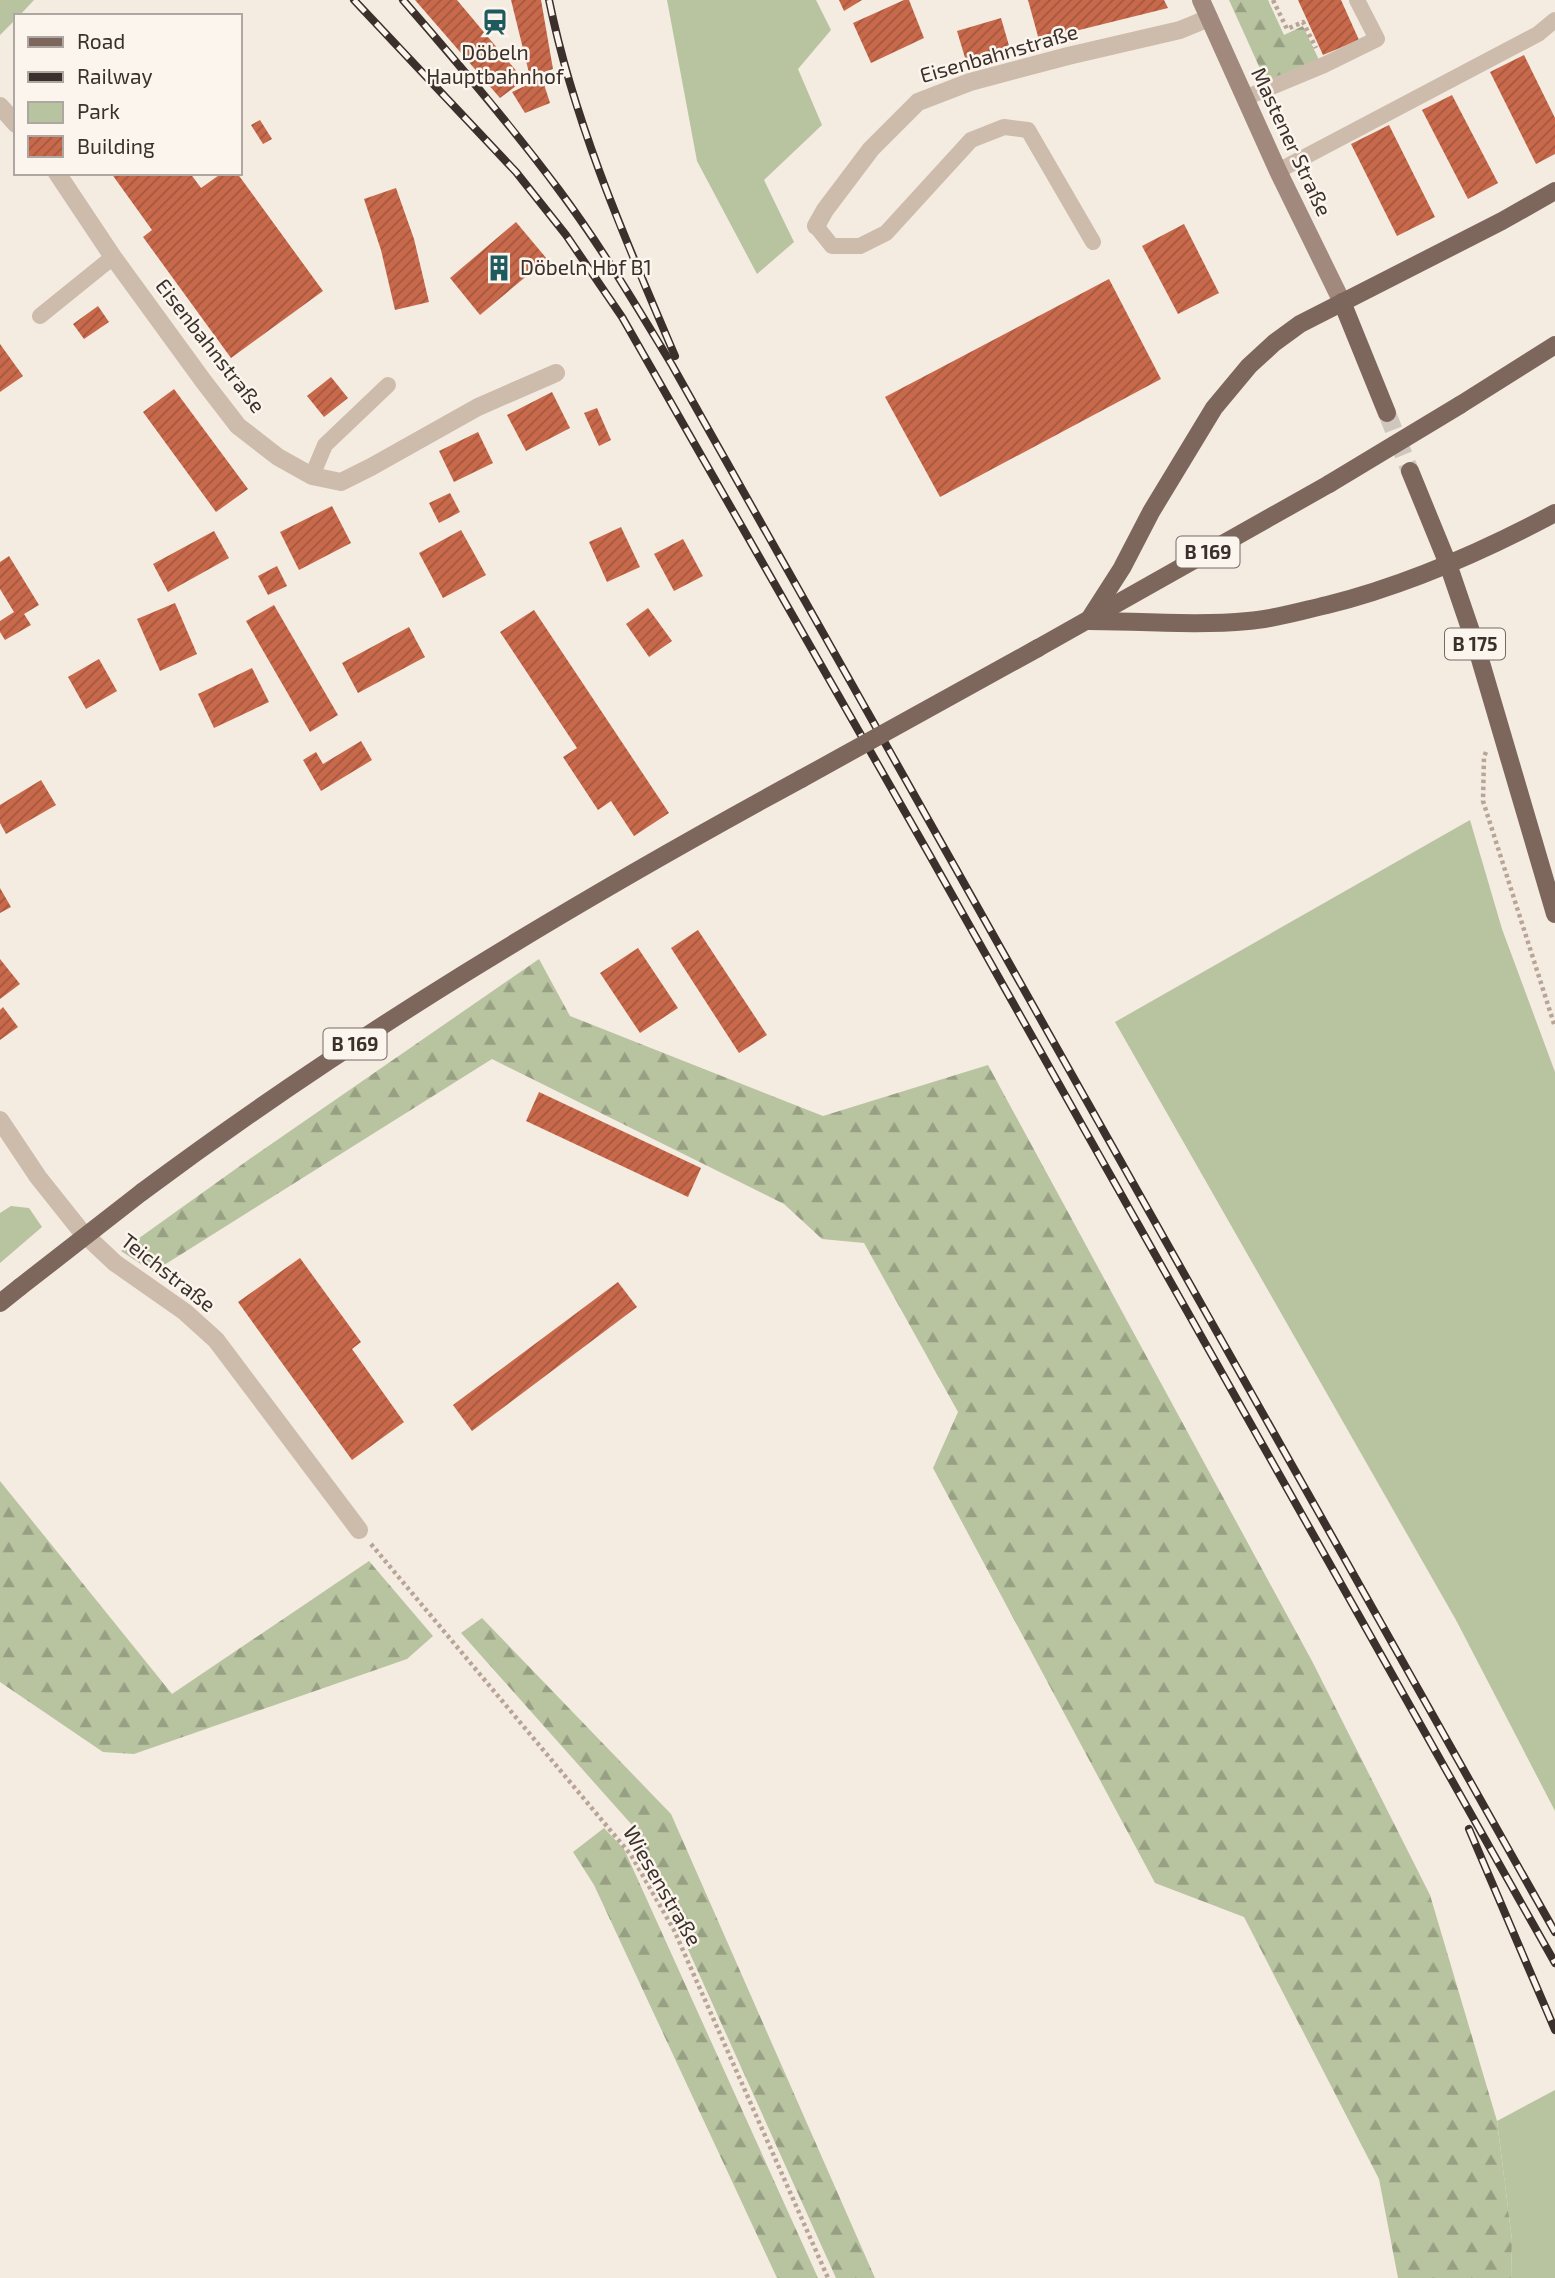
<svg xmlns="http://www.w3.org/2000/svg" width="1555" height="2278" viewBox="0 0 1555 2278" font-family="'Exo 2',sans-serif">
	<defs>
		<pattern id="forest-firs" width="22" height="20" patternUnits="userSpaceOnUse" patternTransform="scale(1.75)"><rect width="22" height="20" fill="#b8c4a0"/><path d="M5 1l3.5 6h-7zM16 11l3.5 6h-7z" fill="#97a083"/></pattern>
		<pattern id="building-hatch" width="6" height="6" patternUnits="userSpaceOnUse" patternTransform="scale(1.75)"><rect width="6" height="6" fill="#c8694b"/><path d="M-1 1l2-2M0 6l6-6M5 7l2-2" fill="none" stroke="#a4573f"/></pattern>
	</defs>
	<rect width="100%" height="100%" fill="#f4ebe1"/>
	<g fill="#b8c4a0">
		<path d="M 0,0 L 34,0 L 19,16 L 16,16 L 16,19 L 0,35 Z"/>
		<path d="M 667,0 L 816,0 L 831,30 L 798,69 L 822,125 L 764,180 L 794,242 L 757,274 L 697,161 Z"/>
		<path d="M 1470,820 L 1502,929 L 1555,1072 L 1555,1811 L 1456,1620 L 1115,1022 Z"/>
		<path d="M 11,1206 L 29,1208 L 42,1227 L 0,1263 L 0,1213 Z"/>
		<path d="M 1555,2090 L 1555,2278 L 1511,2278 L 1512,2240 L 1497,2121 Z"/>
	</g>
	<g fill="url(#forest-firs)">
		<path d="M 1229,0 L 1268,0 L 1284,35 L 1303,26 L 1319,60 L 1267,84 Z"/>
		<path d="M 539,959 L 570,1016 L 823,1116 L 988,1065 L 1312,1661 L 1430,1895 L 1497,2121 L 1512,2240 L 1511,2278 L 1398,2278 L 1379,2179 L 1244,1917 L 1155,1883 L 933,1468 L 958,1412 L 864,1243 L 822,1239 L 784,1204 L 492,1059 L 153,1272 L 121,1251 L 251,1158 Z"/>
		<path d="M 0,1481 L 172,1694 L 369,1561 L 433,1636 L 407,1659 L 134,1754 L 103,1752 L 0,1682 Z"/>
		<path d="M 482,1618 L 671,1814 L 875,2278 L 836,2278 L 632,1825 L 461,1633 Z"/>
		<path d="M 604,1828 L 624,1849 L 818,2278 L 777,2278 L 594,1885 L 573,1852 Z"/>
	</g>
	<g fill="url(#building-hatch)">
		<path d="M 415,0 L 457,0 L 524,80 L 500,98 Z"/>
		<path d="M 511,0 L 541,0 L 553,69 L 530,77 Z"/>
		<path d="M 839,0 L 862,0 L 844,11 Z"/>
		<path d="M 904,0 L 909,0 L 924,38 L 871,63 L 853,23 Z"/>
		<path d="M 1028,0 L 1164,0 L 1168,8 L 1039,40 Z"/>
		<path d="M 1298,0 L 1341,0 L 1359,40 L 1323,55 Z"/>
		<path d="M 1001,18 L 1010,49 L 966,61 L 957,31 Z"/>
		<path d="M 1524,55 L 1555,118 L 1555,154 L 1536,164 L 1490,72 Z"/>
		<path d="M 542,78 L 550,103 L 525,113 L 512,92 Z"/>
		<path d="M 1452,95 L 1498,183 L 1468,199 L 1422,110 Z"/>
		<path d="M 260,120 L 272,139 L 263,144 L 251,125 Z"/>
		<path d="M 1389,125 L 1435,217 L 1397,236 L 1351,144 Z"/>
		<path d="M 111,173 L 190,173 L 201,188 L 222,173 L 237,173 L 323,291 L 231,358 L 143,237 L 152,230 Z"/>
		<path d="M 396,188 L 414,239 L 429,302 L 395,310 L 381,250 L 364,199 Z"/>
		<path d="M 516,222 L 547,259 L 480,315 L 450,278 Z"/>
		<path d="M 1184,224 L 1219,293 L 1178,314 L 1142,246 Z"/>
		<path d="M 1109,279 L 1161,379 L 940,497 L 885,397 Z"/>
		<path d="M 98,306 L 109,322 L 84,339 L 73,324 Z"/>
		<path d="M 0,344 L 23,376 L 0,392 Z"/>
		<path d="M 331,377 L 348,398 L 324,417 L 307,396 Z"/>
		<path d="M 174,389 L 248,489 L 216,512 L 143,412 Z"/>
		<path d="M 552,392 L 570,428 L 526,451 L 507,415 Z"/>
		<path d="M 597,408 L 611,440 L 599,446 L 584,413 Z"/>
		<path d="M 478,432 L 493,463 L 454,482 L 439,451 Z"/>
		<path d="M 450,493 L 460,512 L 439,523 L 429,503 Z"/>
		<path d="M 332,506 L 351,543 L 299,570 L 280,532 Z"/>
		<path d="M 621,527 L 640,567 L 607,582 L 589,542 Z"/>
		<path d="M 461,530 L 486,575 L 443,598 L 419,553 Z"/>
		<path d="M 214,531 L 229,558 L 168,592 L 153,564 Z"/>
		<path d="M 683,539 L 703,576 L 674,591 L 654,554 Z"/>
		<path d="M 9,556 L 39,605 L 24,614 L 31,625 L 5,640 L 0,632 L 0,621 L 14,612 L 0,589 L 0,562 Z"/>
		<path d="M 277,566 L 287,586 L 268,595 L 258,576 Z"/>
		<path d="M 175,603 L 197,654 L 160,671 L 137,619 Z"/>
		<path d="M 274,605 L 338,715 L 310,732 L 246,621 Z"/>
		<path d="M 648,608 L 672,641 L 649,657 L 626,624 Z"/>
		<path d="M 534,610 L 669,813 L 634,836 L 611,801 L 598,810 L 563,757 L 577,748 L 500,632 Z"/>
		<path d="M 409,627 L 425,657 L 358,693 L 342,663 Z"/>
		<path d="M 99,659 L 117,691 L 86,709 L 68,677 Z"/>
		<path d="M 252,668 L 269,702 L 214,728 L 198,694 Z"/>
		<path d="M 361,741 L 372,760 L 321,791 L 303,760 L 316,752 L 323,764 Z"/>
		<path d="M 41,780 L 56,805 L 6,834 L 0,823 L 0,805 Z"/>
		<path d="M 0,888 L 11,907 L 0,913 Z"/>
		<path d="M 698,930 L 767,1035 L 739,1053 L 671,948 Z"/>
		<path d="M 638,948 L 678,1008 L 640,1033 L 600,973 Z"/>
		<path d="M 0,959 L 20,984 L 0,999 Z"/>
		<path d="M 3,1007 L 18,1027 L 0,1040 L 0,1010 Z"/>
		<path d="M 539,1092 L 701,1168 L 688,1197 L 526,1121 Z"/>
		<path d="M 300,1258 L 361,1342 L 352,1349 L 404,1422 L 352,1460 L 238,1302 Z"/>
		<path d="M 618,1282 L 637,1307 L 472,1431 L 453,1405 Z"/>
	</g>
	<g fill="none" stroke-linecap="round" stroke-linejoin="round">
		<path stroke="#cfc6bd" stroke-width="18" stroke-dasharray="18 9" stroke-linecap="butt" d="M 1387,413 L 1410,471"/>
		<g stroke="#b9a596" stroke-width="4.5" stroke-dasharray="3.5 3.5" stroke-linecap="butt">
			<path d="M 1273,0 L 1287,29 L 1303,22 L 1316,48"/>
			<path d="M 1486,752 L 1484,757 L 1483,801 L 1555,1027"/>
			<path d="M 371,1544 L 631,1855 L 674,1930 L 828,2278"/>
		</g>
		<g stroke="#cdbbac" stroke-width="16">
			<path d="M 1245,98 L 1324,65 L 1377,39 L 1357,0"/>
			<path d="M 1278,171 L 1538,34 L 1555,20"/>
			<path d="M 816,226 L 832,246 L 860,246 L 886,233 L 971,140 L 1004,127 L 1028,130 L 1093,242"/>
			<path d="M 40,316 L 113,257"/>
			<path d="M 312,476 L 325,445 L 388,385"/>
		</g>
		<g stroke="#cdbbac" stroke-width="18">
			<path d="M 0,106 L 16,124"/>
			<path d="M 57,173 L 113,257 L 204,382 L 238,426 L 278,457 L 312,476 L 341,482 L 371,467 L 478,407 L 556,373"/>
			<path d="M 816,226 L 825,210 L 871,149 L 918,102 L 970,82 L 1068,56 L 1180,30 L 1209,18"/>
			<path d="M 0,1120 L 38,1177 L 81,1231 L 115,1263 L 185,1312 L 216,1340 L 359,1530"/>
		</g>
		<path stroke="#a18a7d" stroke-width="18" d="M 1201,0 L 1278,171 L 1342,302"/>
		<g stroke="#7d675c" stroke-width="18">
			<path d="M 1342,302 L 1387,413"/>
			<path d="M 1460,405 L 1555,345"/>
			<path d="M 1410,471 L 1448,564 L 1477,649 L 1555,914"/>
			<path d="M 1088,621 L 1122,568 L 1151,512 L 1214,408 L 1249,366 L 1274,343 L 1300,324 L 1502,221 L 1555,191"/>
			<path d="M 1088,621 C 1140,621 1196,626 1248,621 C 1275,619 1301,611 1327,605 C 1407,585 1482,552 1555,513"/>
			<path d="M 1038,648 L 1329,484"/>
			<path d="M 142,1192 C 350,1037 573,903 801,779"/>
			<path d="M 0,1303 L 20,1287"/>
		</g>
		<g stroke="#3b302b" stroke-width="8">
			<g id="rail">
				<path d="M 354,0 L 516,172 L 566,235 L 622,317 L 929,854 L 1555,1963"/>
				<path d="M 403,0 C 457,62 510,124 559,190 C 600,245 636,305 672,365 L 1555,1932"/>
				<path d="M 549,0 C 574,123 626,241 675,356"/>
				<path d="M 1469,1829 L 1555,2030"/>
			</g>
		</g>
		<use href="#rail" stroke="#fbf5ee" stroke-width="5" stroke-dasharray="16" stroke-linecap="butt"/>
		<g stroke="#7d675c" stroke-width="18">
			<path d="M 1329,484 L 1460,405"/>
			<path d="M 801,779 L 1038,648"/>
			<path d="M 20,1287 L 142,1192"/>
		</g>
	</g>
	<defs>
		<g id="station-bare" transform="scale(2.1)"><path d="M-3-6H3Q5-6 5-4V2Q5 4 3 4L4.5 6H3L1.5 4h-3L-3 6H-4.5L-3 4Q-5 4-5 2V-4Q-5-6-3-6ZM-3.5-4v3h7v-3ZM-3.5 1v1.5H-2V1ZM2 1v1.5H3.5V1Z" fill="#1f5a5e" stroke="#fbf5ee" stroke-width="2.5" paint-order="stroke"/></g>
		<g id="building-bare" transform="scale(2.1)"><path d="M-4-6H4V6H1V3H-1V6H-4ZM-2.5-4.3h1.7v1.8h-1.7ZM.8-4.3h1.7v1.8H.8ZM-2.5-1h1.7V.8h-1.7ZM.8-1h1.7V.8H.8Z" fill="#1f5a5e" stroke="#fbf5ee" stroke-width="2.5" paint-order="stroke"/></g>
	</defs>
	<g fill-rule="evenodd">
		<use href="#station-bare" x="495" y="22"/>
		<use href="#building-bare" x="499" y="268"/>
	</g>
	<g text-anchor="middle" stroke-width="5" stroke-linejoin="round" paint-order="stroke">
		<g fill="#fbf5ee" stroke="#756b66" stroke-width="2">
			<rect x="1176.5" y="536.5" width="63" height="31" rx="5"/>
			<rect x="1445" y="628.5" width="60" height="31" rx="5"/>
			<rect x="323.5" y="1028.5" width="63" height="31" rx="5"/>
		</g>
		<g font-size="19" font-weight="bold" fill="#3b302b">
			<text x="1208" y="559">B 169</text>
			<text x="1475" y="651">B 175</text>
			<text x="355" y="1051">B 169</text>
		</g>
		<g font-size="21" fill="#3b302b" stroke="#fbf5ee">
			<text x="495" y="60">Döbeln<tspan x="495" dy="24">Hauptbahnhof</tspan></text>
			<text x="520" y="275" text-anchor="start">Döbeln Hbf B1</text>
		</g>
		<g font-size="21" fill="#3b302b" stroke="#fbf5ee">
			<text transform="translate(999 54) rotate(-16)" y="7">Eisenbahnstraße</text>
			<text transform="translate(1291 142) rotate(65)" y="7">Mastener Straße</text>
			<text transform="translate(210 346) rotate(52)" y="7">Eisenbahnstraße</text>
			<text transform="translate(168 1273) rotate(38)" y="7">Teichstraße</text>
			<text transform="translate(662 1886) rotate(60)" y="7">Wiesenstraße</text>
		</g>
	</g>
	<rect x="14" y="14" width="228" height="161" fill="#fbf5ee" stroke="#aea6a0" stroke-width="2"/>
	<rect x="28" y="37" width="35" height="10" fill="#7d675c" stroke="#aea6a0" stroke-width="2"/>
	<text x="77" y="49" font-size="21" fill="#3b302b">Road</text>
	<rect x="28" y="72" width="35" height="10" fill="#3b302b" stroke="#aea6a0" stroke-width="2"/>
	<text x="77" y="84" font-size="21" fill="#3b302b">Railway</text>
	<rect x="28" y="102" width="35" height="21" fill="#b8c4a0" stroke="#aea6a0" stroke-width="2"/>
	<text x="77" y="119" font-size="21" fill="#3b302b">Park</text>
	<rect x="28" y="136" width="35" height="21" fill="url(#building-hatch)" stroke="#aea6a0" stroke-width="2"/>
	<text x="77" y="154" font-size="21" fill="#3b302b">Building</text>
</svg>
